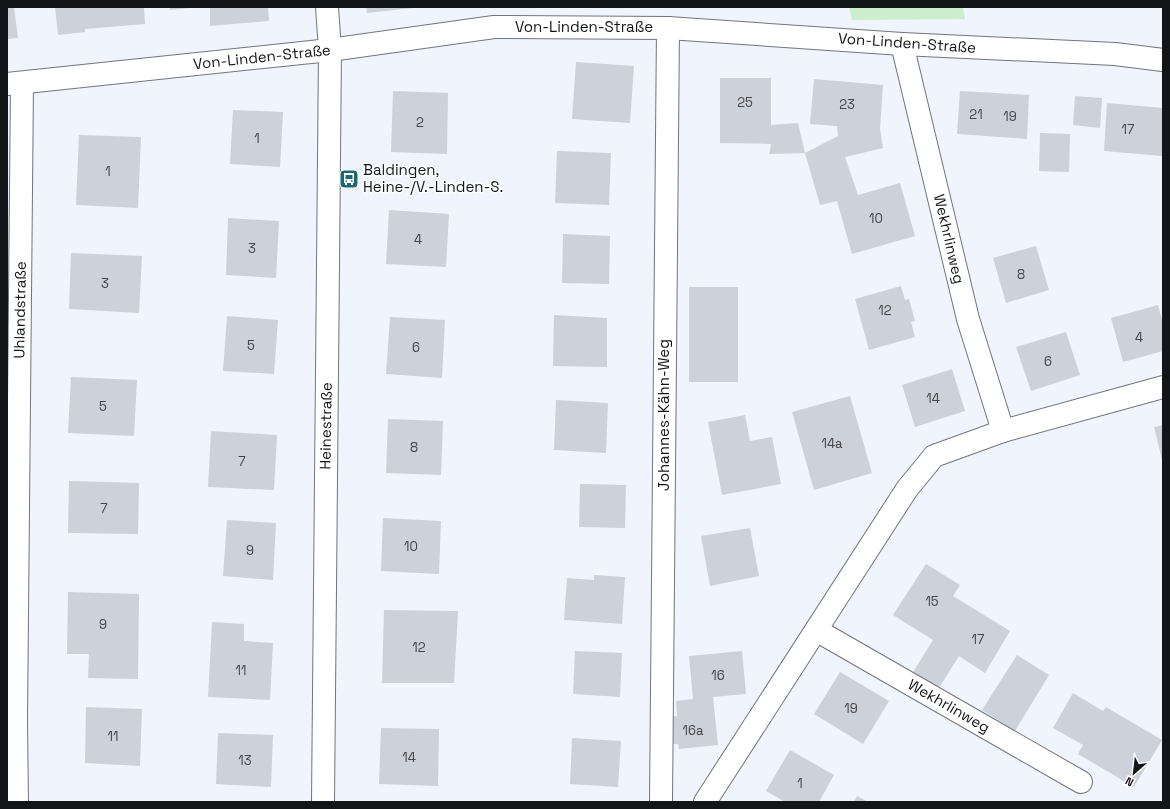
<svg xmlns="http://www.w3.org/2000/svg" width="1170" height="809" viewBox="0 0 1170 809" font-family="'Space Grotesk',sans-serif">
	<rect width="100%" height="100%" fill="#eff4fd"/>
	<path fill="#cdeecc" d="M 849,7 L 963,7 L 965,19 L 852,20 Z"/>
	<g fill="#cdd1da">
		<path d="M 7,7 L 14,7 L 18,38 L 7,39 Z"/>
		<path d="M 55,7 L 144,7 L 145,24 L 85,29 L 85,32 L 58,35 Z"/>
		<path d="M 170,7 L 191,7 L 191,8 L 170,10 Z"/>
		<path d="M 210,7 L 268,7 L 269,21 L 210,26 Z"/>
		<path d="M 366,7 L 413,7 L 413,8 L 367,13 Z"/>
		<path d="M 576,62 L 634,66 L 630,123 L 572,119 Z"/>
		<path d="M 720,78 L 771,78 L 771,125 L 798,123 L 805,153 L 769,154 L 771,144 L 720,143 Z"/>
		<path d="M 814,79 L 883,85 L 880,129 L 883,148 L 845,157 L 858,195 L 900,183 L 915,236 L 852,254 L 837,201 L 820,205 L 805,153 L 838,136 L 837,126 L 810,124 Z"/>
		<path d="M 393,91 L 448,93 L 447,154 L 391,152 Z"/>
		<path d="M 960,91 L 1029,95 L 1027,139 L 957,134 Z"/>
		<path d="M 1075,96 L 1102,98 L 1100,128 L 1073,125 Z"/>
		<path d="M 1107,103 L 1163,108 L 1163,156 L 1104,151 Z"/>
		<path d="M 233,110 L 283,112 L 280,167 L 230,164 Z"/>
		<path d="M 1040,133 L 1070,134 L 1069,172 L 1039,171 Z"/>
		<path d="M 79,135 L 141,137 L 138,208 L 76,205 Z"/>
		<path d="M 557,151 L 611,153 L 609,205 L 555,203 Z"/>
		<path d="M 389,210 L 449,214 L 446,267 L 386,264 Z"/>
		<path d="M 228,218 L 279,221 L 276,278 L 226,275 Z"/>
		<path d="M 563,234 L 610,236 L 609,284 L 562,283 Z"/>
		<path d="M 1036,246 L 1049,290 L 1006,303 L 993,258 Z"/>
		<path d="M 71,253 L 142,256 L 139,313 L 69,309 Z"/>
		<path d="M 901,286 L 905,300 L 909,299 L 915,321 L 911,322 L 915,337 L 869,350 L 855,299 Z"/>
		<rect x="689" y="287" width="49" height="95"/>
		<path d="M 1158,305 L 1163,323 L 1163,351 L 1123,362 L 1111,318 Z"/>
		<path d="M 554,315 L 607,318 L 607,367 L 553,366 Z"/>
		<path d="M 227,316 L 278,320 L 274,374 L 223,371 Z"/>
		<path d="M 390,317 L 445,320 L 442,378 L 386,374 Z"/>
		<path d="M 1066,332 L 1080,375 L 1031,391 L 1016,347 Z"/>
		<path d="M 952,369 L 965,411 L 915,427 L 902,385 Z"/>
		<path d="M 71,377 L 137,380 L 134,436 L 68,433 Z"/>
		<path d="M 850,396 L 872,473 L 814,490 L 792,412 Z"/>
		<path d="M 556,400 L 608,403 L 606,453 L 554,450 Z"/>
		<path d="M 745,415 L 750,441 L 772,437 L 781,484 L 722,495 L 708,422 Z"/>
		<path d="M 388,419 L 443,421 L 441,475 L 386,473 Z"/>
		<path d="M 1163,425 L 1163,459 L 1162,460 L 1154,427 Z"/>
		<path d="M 211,431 L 277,435 L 274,490 L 208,487 Z"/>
		<path d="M 69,481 L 139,483 L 138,534 L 68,533 Z"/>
		<path d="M 580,484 L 626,485 L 625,528 L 579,527 Z"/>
		<path d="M 383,518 L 441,521 L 439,574 L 381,571 Z"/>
		<path d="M 227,520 L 276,523 L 273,580 L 223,576 Z"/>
		<path d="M 750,528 L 759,576 L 710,586 L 701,536 Z"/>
		<path d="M 926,564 L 960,585 L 953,596 L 1010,631 L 985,673 L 959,656 L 939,688 L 913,672 L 933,640 L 893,615 Z"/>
		<path d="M 594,575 L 625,577 L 622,624 L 564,620 L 567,578 L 594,580 Z"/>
		<path d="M 68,592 L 139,594 L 138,679 L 88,678 L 89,654 L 67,654 Z"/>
		<path d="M 384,610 L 458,611 L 454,683 L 382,683 Z"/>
		<path d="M 212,622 L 244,624 L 244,641 L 273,643 L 270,700 L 208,697 Z"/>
		<path d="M 575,651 L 622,653 L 620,697 L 573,694 Z"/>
		<path d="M 742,651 L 746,694 L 713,697 L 718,745 L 679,749 L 678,744 L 671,744 L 668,717 L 677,716 L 676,701 L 693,699 L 689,656 Z"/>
		<path d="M 1017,655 L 1049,675 L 1015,731 L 982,710 Z"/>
		<path d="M 840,672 L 889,701 L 863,744 L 814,714 Z"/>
		<path d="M 1073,693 L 1103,711 L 1106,707 L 1162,740 L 1134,787 L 1078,754 L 1083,745 L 1053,728 Z"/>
		<path d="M 86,707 L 142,709 L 140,766 L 85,763 Z"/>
		<path d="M 381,728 L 439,729 L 438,786 L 379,784 Z"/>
		<path d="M 218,733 L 273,735 L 271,787 L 216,784 Z"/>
		<path d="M 572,738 L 621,741 L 618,787 L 570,784 Z"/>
		<path d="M 790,750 L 834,775 L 819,802 L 785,802 L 766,791 Z"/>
		<path d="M 857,796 L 868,802 L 854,802 Z"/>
	</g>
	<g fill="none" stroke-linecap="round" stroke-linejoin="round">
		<g stroke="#71757d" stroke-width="24">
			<g id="minor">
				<path d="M 902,44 L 968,319 L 1003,431"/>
				<path d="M 7,84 L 330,50 L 494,27 L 668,28 L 902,44 L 1115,54 L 1163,60"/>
				<path d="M 816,630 L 1081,782"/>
				<path d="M 17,802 L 16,721 L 22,83"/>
				<path d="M 323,802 L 330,50 L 327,7"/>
				<path d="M 661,802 L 668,28"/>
				<path d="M 705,802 L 907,489 L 934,456 L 1003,431 L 1163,387"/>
			</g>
		</g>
		<use href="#minor" stroke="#fff" stroke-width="22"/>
	</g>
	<defs>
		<g id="bus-square" transform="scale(1)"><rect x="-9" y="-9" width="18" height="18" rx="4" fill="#1d6872" stroke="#fff"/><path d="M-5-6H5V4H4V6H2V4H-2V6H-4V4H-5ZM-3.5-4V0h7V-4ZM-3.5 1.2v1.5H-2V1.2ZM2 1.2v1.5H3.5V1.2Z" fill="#fff"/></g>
	</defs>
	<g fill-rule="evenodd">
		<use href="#bus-square" x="349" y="179"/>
	</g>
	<g text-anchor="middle" stroke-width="3" stroke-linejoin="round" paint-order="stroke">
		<g font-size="13" fill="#424448">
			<text x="745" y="107">25</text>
			<text x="847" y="109">23</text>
			<text x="976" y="119">21</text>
			<text x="1010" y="121">19</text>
			<text x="420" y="127">2</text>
			<text x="1128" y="134">17</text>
			<text x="257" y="143">1</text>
			<text x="108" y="176">1</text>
			<text x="876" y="223">10</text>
			<text x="418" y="244">4</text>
			<text x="252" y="253">3</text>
			<text x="1021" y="279">8</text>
			<text x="105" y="288">3</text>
			<text x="885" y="315">12</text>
			<text x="1139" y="342">4</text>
			<text x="251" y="350">5</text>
			<text x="416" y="352">6</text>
			<text x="1048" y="366">6</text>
			<text x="933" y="403">14</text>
			<text x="103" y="411">5</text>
			<text x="832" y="448">14a</text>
			<text x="414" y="452">8</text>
			<text x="242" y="466">7</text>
			<text x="104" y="513">7</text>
			<text x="411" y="551">10</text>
			<text x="250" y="555">9</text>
			<text x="932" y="606">15</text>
			<text x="103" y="629">9</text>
			<text x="978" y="644">17</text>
			<text x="419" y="652">12</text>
			<text x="241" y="675">11</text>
			<text x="718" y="680">16</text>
			<text x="851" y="713">19</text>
			<text x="693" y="735">16a</text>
			<text x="113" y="741">11</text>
			<text x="409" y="762">14</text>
			<text x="245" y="765">13</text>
			<text x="800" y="788">1</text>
		</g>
		<g font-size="15" fill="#131518" stroke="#fff">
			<text x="584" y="32">Von-Linden-Straße</text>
			<text transform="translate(907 43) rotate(4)" y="5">Von-Linden-Straße</text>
			<text transform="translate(262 57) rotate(-6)" y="5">Von-Linden-Straße</text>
			<text transform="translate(949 239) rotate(77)" y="5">Wekhrlinweg</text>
			<text transform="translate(20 310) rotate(-89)" y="5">Uhlandstraße</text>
			<text transform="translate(664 415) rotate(-90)" y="5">Johannes-Kähn-Weg</text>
			<text transform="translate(326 426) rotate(-89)" y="5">Heinestraße</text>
			<text transform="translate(949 706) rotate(30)" y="5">Wekhrlinweg</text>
		</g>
		<g font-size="15" fill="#131518" stroke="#fff" text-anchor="start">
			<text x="363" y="175">Baldingen,<tspan x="363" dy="17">Heine-/V.-Linden-S.</tspan></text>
		</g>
	</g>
	<rect width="1170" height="809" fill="none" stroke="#131518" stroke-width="16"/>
	<g transform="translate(1134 773) rotate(208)" stroke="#ffffff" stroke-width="3" paint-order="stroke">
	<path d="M0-3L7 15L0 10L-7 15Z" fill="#131518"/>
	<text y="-6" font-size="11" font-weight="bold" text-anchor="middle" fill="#131518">N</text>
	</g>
</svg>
